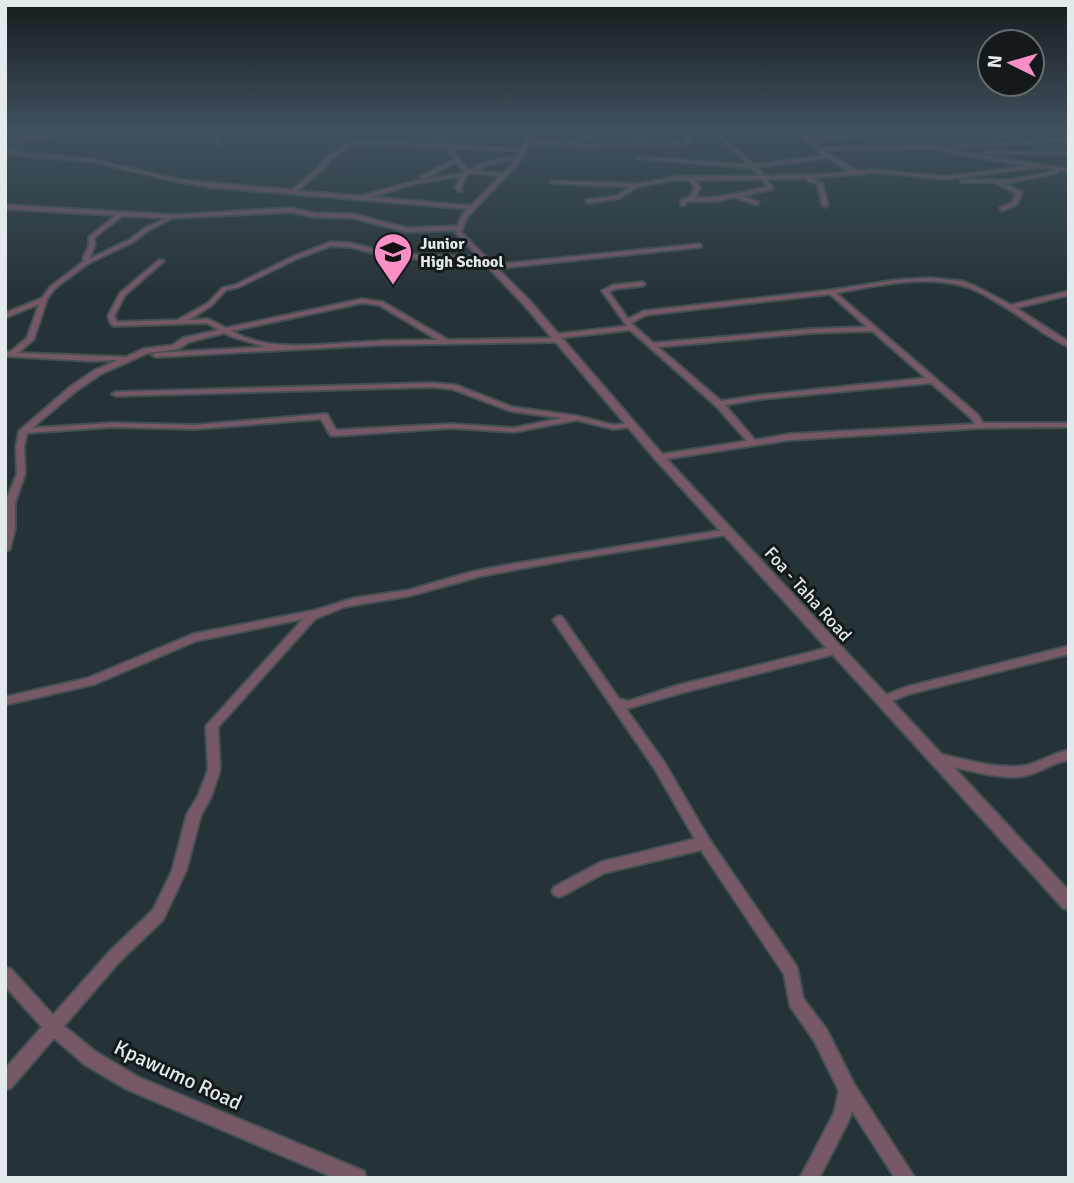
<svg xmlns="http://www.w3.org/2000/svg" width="1074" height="1183" viewBox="0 0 1074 1183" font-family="Signika,sans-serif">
	<rect width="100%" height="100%" fill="#263336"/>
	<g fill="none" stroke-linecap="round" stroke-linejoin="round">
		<g stroke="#445053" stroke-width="4">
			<g id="minor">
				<path d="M 16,128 L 20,128 L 20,139 L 101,128 L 111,128 L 9,143 L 9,141 L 16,137 Z"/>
				<path d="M 218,128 L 222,128 L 220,141 L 223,146 L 221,147 L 216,141 Z"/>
				<path d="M 432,128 L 436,128 L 449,145 L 526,150 L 524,151 L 451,148 L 468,171 L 480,164 L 521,155 L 523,156 L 484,166 L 476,171 L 504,174 L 506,176 L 470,173 L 465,176 L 466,177 L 461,187 L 462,191 L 458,191 L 455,187 L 462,176 L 417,183 L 370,197 L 473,206 L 471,209 L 209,187 L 175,181 L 90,161 L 5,154 L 5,152 L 9,152 L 5,151 L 5,148 L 22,154 L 90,159 L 175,179 L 209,183 L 292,190 L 319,167 L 327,156 L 353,141 L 444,145 ZM 356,143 L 446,148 L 455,159 L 420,177 L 420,179 L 424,179 L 456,162 L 465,173 L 416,181 L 361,196 L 297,191 L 323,169 L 331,158 Z"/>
				<path d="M 614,128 L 620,128 L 572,143 L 568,142 Z"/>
				<path d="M 636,128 L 640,128 L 639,132 L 643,138 L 635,143 L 633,142 L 639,138 L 635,132 Z"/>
				<path d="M 678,128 L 683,128 L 690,133 L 690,140 L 686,145 L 582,147 L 526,142 L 528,141 L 582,145 L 683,143 L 686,140 L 686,134 Z"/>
				<path d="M 737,128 L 742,128 L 722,136 L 754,165 L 823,156 L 796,128 L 800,128 L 811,139 L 876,133 L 883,131 L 883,128 L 887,128 L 887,130 L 917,128 L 876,135 L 814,141 L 820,148 L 934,146 L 968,154 L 1069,169 L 1069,171 L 1059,170 L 1057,173 L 1011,182 L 999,182 L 1022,192 L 1017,204 L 1002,211 L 1000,208 L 1013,202 L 1016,193 L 994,182 L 962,182 L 960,180 L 1011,180 L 1055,171 L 1055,169 L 1040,167 L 946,179 L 873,172 L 857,175 L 854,174 L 810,178 L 822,183 L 828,205 L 825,207 L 822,205 L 818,184 L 807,180 L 808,178 L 767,179 L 773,189 L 741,196 L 759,202 L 757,205 L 734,197 L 718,201 L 690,201 L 686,202 L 685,205 L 681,205 L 681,200 C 689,198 692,196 694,188 L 690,180 L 674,180 L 636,187 L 620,198 L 588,203 L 586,200 L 617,196 L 630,187 L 552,183 L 550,182 L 552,181 L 640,184 L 681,176 L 683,177 L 760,176 L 751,168 L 637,158 L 639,157 L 749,165 L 717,136 ZM 934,148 L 968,156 L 1030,166 L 946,177 L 873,170 L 856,171 L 823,150 ZM 829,158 L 850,172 L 819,175 L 765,176 L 756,167 ZM 762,179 L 768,187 L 718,197 L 695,198 L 700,188 L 695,180 Z"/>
				<path d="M 967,128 L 974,128 L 1018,138 L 1016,139 Z"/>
				<path d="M 1069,138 L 1069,140 L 949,148 L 947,147 Z"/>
				<path d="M 984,151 L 1069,153 L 1069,155 L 982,153 Z"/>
				<path d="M 5,205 L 175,215 L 291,208 L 315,213 L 353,214 L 407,228 L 458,226 L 461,228 L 458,230 L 407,232 L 353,218 L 315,217 L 291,212 L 172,218 L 149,230 L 133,242 L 89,263 L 54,289 L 47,299 L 34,339 L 18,353 L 126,357 L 143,349 L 173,345 L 183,338 L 219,330 L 207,323 L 114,326 L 111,324 L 108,316 L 120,293 L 159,260 L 164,261 L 125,295 L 114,316 L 117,322 L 178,320 L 208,303 L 222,288 L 235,285 L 292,257 L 330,242 L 350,243 L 393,254 L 484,257 L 487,259 L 484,261 L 393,258 L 350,247 L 331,246 L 296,259 L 239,287 L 226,290 L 212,305 L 189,320 L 208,319 L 226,328 L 362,299 L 383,302 L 448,340 L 556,338 L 553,336 L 557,334 L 627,326 L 602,291 L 613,285 L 642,282 L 645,284 L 642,286 L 614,289 L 609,292 L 628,319 L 644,311 L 831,290 L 896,280 L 930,278 L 961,281 L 975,286 L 1011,305 L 1069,291 L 1069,295 L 1016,308 L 1069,342 L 1069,347 C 1044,336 1023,317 1000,304 C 987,296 974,288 960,285 C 921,275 875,286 836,293 L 977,414 L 983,423 L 1069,423 L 1069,427 L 981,428 L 790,440 L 659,460 L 655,457 L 656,455 L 747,441 L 716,406 L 630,330 L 559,338 L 563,340 L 559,342 L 379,345 L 156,357 L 152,355 L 156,353 L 266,347 L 233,337 L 224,333 L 189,342 L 178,349 L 148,353 L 101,374 L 76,391 L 32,428 L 112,423 L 195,425 L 324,414 L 327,414 L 336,430 L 451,424 L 514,428 L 562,418 L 510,411 L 452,389 L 432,387 L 116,396 L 112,394 L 116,392 L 432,383 L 456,385 L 512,407 L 577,416 L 613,425 L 632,423 L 636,425 L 632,427 L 613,429 L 577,420 L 514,432 L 451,428 L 333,436 L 330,435 L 321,419 L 195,429 L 112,427 L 27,433 L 24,447 L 25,474 L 15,503 L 15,529 L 10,549 L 5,552 L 5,503 L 17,474 L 16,447 L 19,431 L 70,387 L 95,370 L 118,360 L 91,361 L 5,356 L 5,352 L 10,352 L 27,338 L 39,304 L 5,318 L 5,313 L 42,298 L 50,287 L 84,261 L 83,258 L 89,245 L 89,237 L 116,215 L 5,209 ZM 122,216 L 167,218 L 145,228 L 129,240 L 89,259 L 95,245 L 94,238 ZM 830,294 L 867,327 L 811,329 L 653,343 L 631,323 L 646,315 ZM 362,303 L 379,305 L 438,340 C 413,340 388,340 363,342 C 319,344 271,353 231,331 ZM 872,331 L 926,378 L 761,395 L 721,401 L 658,347 L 811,333 ZM 931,383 L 971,418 L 975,424 L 790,434 L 755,440 L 725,405 L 761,399 Z"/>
				<path d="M 699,244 L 701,245 L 701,247 L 491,269 L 488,267 L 491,265 Z"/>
				<path d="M 729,529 L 732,530 L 734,532 L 732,534 L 574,559 L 481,576 L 409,596 L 344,607 L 315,619 L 218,727 L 220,770 L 211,797 L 201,815 L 186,871 L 163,920 L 120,961 L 64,1026 L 96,1052 L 138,1077 L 364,1171 L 366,1178 L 335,1178 L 126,1089 L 84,1064 L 54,1038 L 11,1088 L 5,1090 L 5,1069 L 42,1027 L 5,986 L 5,967 L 11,969 L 53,1015 L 110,951 L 153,910 L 172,871 L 187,814 L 198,796 L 208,770 L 206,726 L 303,619 L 196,641 L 95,684 L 5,705 L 5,697 L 88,678 L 193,634 L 316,610 L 354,598 L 409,590 L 471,572 L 512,564 Z"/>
				<path d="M 558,616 L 562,617 L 619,699 L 629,701 L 675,686 L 835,646 L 839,647 L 841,650 L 839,653 L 677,694 L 626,709 L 664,762 L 709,839 L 797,967 L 803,998 L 827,1030 L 854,1084 L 915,1178 L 895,1178 L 852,1111 L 848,1122 L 819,1178 L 800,1178 L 834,1113 L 839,1091 L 815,1042 L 790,1006 L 784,974 L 701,850 L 604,873 L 564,895 L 559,897 L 554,895 L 552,891 L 554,887 L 601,862 L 695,839 L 654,768 L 553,620 Z"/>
				<path d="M 1069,646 L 1069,654 L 909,694 L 882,705 L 878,704 L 876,701 L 878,698 L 906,687 Z"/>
				<path d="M 1069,750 L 1069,760 C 1054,762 1042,771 1028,775 C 1001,782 963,768 936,763 L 931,761 L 930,758 L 931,755 L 936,753 C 964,759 994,769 1022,766 C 1038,764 1052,753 1069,750 Z"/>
			</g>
		</g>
		<g stroke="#445053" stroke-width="4">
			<path id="tertiary" d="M 534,128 L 538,128 L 518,164 L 467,217 L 461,232 L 530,301 L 663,455 L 1069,891 L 1069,910 L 1063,908 L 655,459 L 524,305 L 455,232 L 462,215 L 514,162 Z"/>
		</g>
		<use href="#minor" fill="#765866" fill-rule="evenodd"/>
		<use href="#tertiary" fill="#765866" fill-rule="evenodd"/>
	</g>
	<linearGradient id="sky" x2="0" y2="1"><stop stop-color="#151c1e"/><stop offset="0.44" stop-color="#41505d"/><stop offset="1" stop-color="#41505d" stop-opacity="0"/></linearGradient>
	<rect width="1074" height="293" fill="url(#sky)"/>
	<defs>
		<g id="school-pin" transform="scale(2.0125)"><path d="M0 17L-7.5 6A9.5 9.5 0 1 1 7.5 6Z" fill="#fa8fc7" stroke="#14191b"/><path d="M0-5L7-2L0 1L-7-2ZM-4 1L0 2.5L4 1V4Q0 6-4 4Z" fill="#111"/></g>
	</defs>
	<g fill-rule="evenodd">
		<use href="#school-pin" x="393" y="252"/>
	</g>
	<g text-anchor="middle" stroke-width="6" stroke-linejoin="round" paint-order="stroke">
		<g font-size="16" font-weight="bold" fill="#e2eaed" stroke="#14191b" text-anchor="start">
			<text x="420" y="249">Junior<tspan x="420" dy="18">High School</tspan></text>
		</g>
		<g font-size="18" fill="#e2eaed" stroke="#14191b">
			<text transform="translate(808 594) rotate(48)" y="6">Foa - Taha Road</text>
		</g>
		<g font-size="21" fill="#e2eaed" stroke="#14191b">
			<text transform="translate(178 1075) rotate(25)" y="7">Kpawumo Road</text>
		</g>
	</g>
	<rect width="1074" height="1183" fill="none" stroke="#e2eaed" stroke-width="14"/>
	<g transform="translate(1011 63) rotate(275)"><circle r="33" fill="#14191b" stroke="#666d6f" stroke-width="2"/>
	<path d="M0-5L12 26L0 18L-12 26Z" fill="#fa8fc7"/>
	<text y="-10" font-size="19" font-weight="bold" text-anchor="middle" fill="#e2eaed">N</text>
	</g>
</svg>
